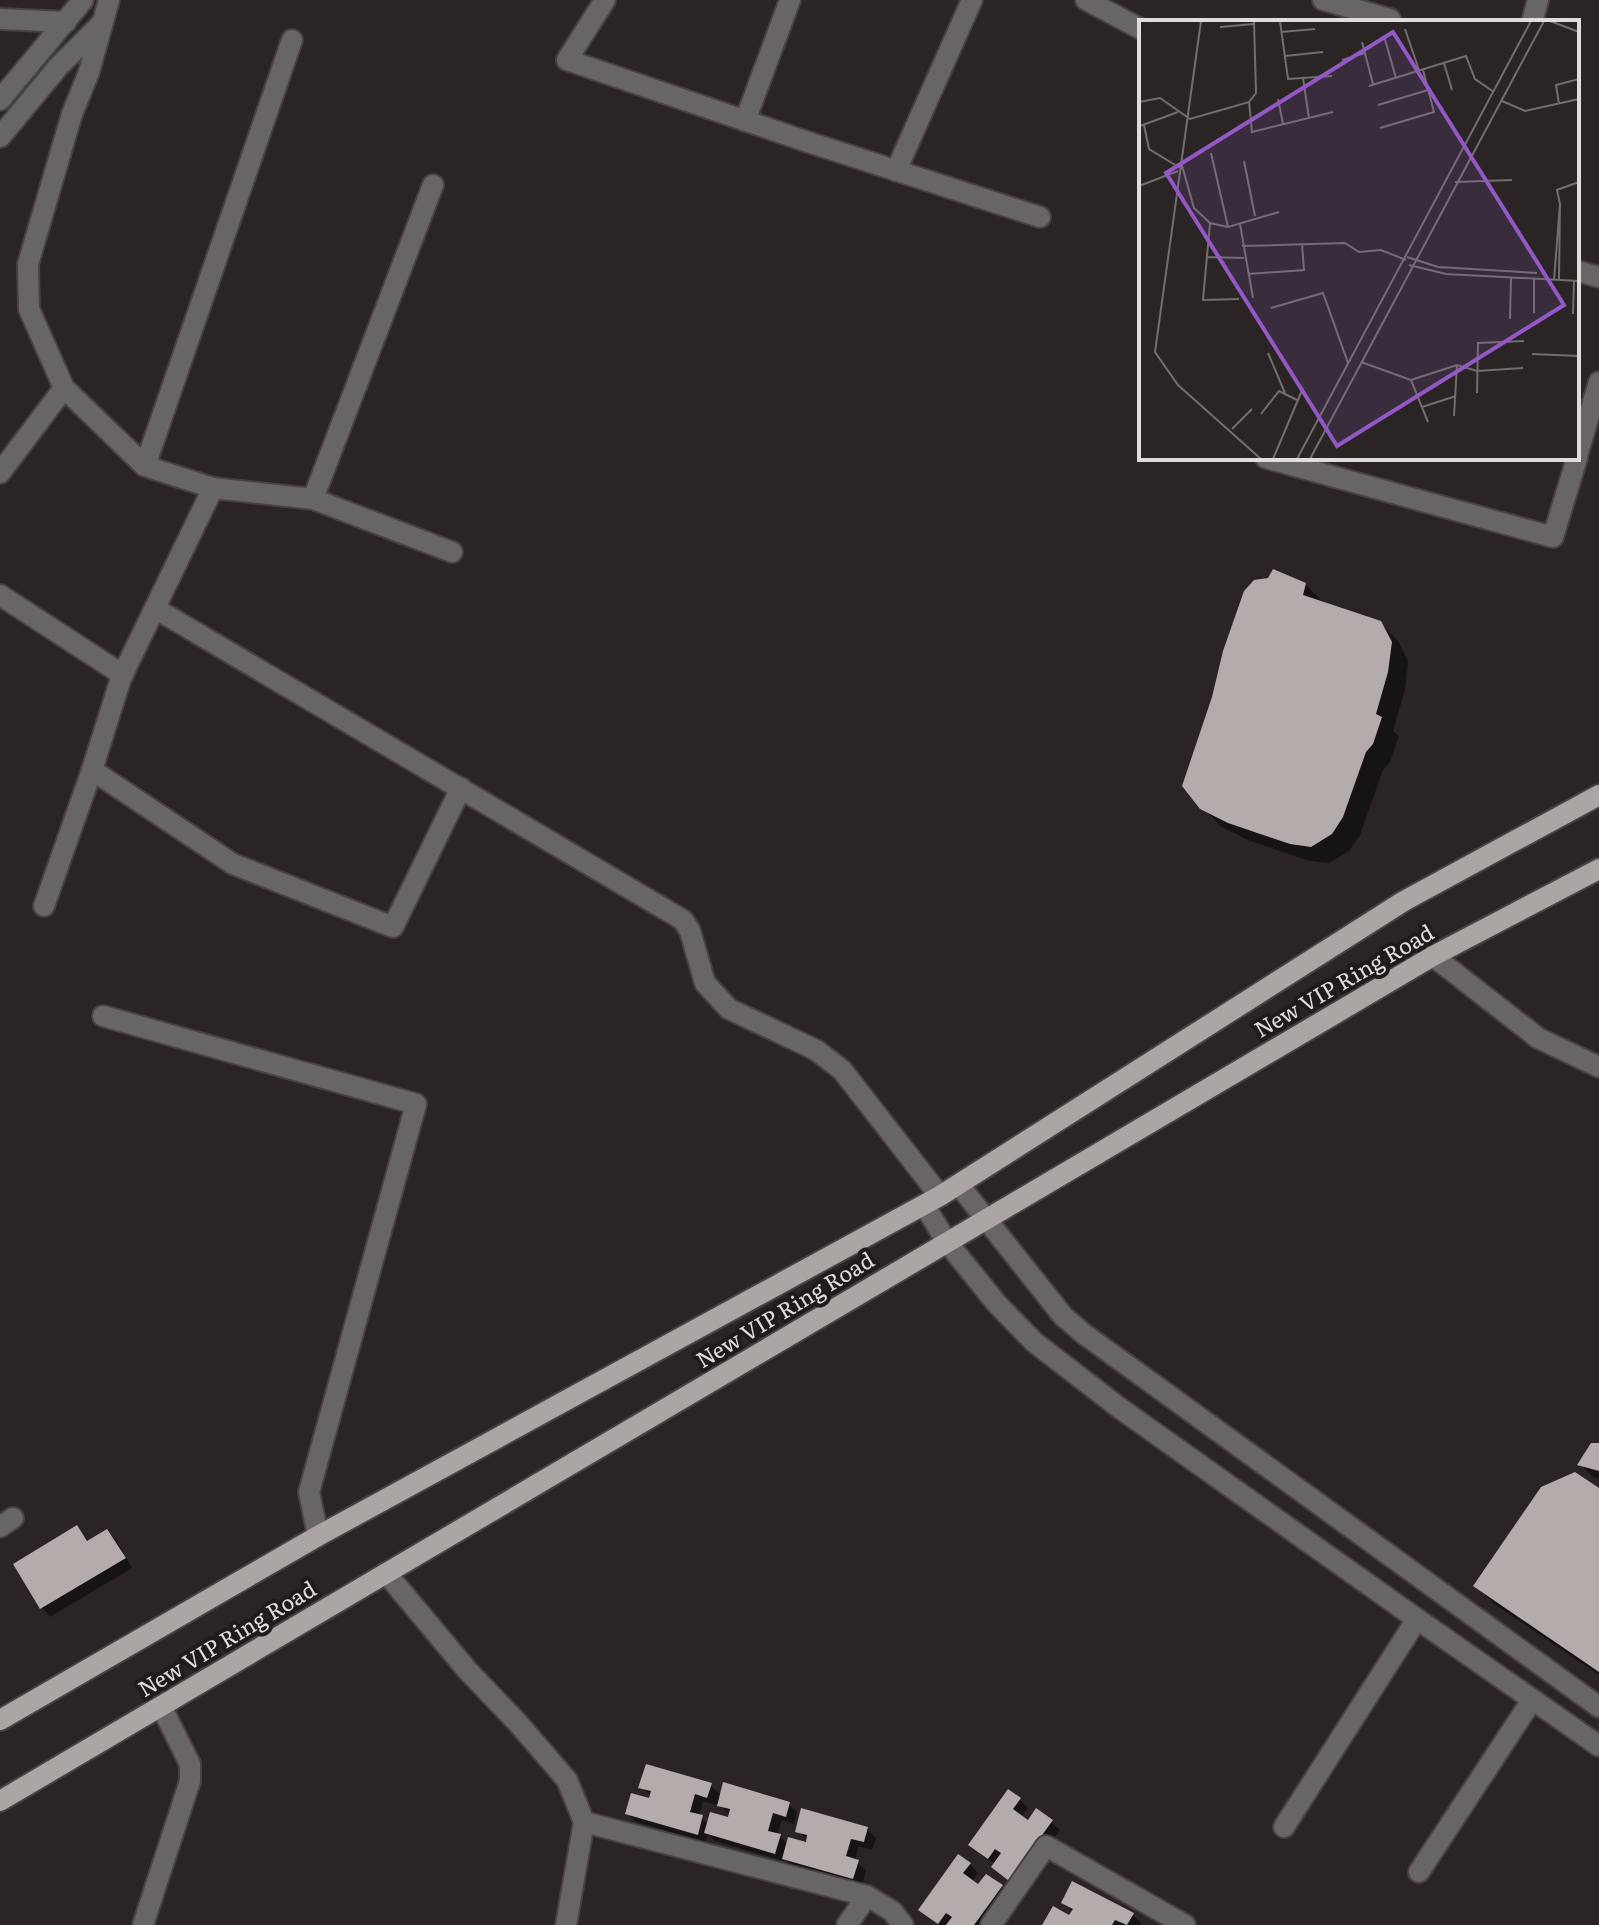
<svg xmlns="http://www.w3.org/2000/svg" width="1599" height="1925" viewBox="0 0 1599 1925" font-family="Literata,serif">
	<rect width="100%" height="100%" fill="#2a2524"/>
	<g fill="#0007" fill-rule="evenodd">
		<path d="M 1305,584 L 1323,602 L 1380,623 L 1398,641 L 1408,661 L 1405,690 L 1393,731 L 1399,736 L 1390,762 L 1383,770 L 1360,835 L 1349,851 L 1329,863 L 1310,861 L 1248,840 L 1220,826 L 1202,807 Z"/>
		<path d="M 1599,1445 L 1599,1479 L 1593,1477 L 1580,1464 Z"/>
		<path d="M 1599,1490 L 1599,1675 L 1493,1603 L 1476,1586 Z"/>
		<path d="M 77,1527 L 89,1542 L 107,1532 L 116,1540 L 132,1568 L 50,1617 L 42,1608 L 15,1565 Z"/>
		<path d="M 710,1785 L 722,1796 L 789,1804 L 797,1812 L 794,1824 L 782,1820 L 777,1835 L 788,1844 L 807,1844 L 808,1840 L 797,1831 L 867,1829 L 876,1838 L 872,1850 L 859,1846 L 855,1861 L 866,1870 L 862,1887 L 792,1867 L 784,1859 L 784,1861 L 715,1841 L 708,1835 L 706,1842 L 636,1822 L 628,1814 L 651,1800 L 652,1796 L 641,1787 ZM 703,1801 L 716,1805 L 716,1803 L 730,1815 L 729,1819 L 708,1824 L 699,1816 Z"/>
		<path d="M 1019,1799 L 1028,1808 L 1021,1817 L 1029,1822 L 1051,1822 L 1060,1830 L 1018,1888 L 993,1867 L 995,1864 L 979,1853 Z"/>
		<path d="M 970,1864 L 978,1873 L 972,1882 L 979,1887 L 1001,1887 L 1010,1895 L 988,1925 L 939,1925 L 921,1909 Z"/>
		<path d="M 1064,1902 L 1132,1914 L 1141,1923 L 1140,1925 L 1045,1925 L 1070,1917 L 1073,1912 Z"/>
	</g>
	<g fill="#b3acab">
		<path d="M 1273,569 L 1306,583 L 1303,595 L 1381,621 L 1392,642 L 1388,672 L 1376,714 L 1382,717 L 1373,744 L 1366,752 L 1343,817 L 1332,834 L 1311,847 L 1290,844 L 1228,823 L 1200,809 L 1182,786 L 1212,697 L 1223,651 L 1244,591 L 1254,580 L 1268,578 Z"/>
		<path d="M 1591,1443 L 1599,1443 L 1599,1471 L 1577,1465 Z"/>
		<path d="M 1575,1472 L 1599,1488 L 1599,1672 L 1473,1586 L 1541,1487 Z"/>
		<path d="M 77,1525 L 87,1541 L 107,1529 L 126,1558 L 40,1609 L 13,1564 Z"/>
		<path d="M 646,1764 L 712,1783 L 707,1798 L 695,1794 L 690,1812 L 703,1815 L 698,1835 L 625,1814 L 631,1793 L 649,1798 L 651,1791 L 638,1788 Z"/>
		<path d="M 723,1782 L 790,1802 L 786,1817 L 773,1813 L 768,1831 L 781,1834 L 775,1854 L 704,1833 L 710,1812 L 728,1817 L 730,1809 L 717,1806 Z"/>
		<path d="M 1008,1789 L 1021,1798 L 1013,1809 L 1028,1820 L 1036,1808 L 1053,1820 L 1009,1881 L 991,1867 L 1001,1853 L 995,1849 L 988,1859 L 968,1845 Z"/>
		<path d="M 801,1808 L 868,1827 L 864,1842 L 851,1839 L 846,1856 L 859,1860 L 853,1879 L 782,1859 L 788,1837 L 806,1842 L 807,1835 L 795,1832 Z"/>
		<path d="M 958,1854 L 971,1863 L 963,1873 L 978,1884 L 986,1874 L 1003,1885 L 974,1925 L 946,1925 L 952,1917 L 946,1913 L 938,1924 L 918,1910 Z"/>
		<path d="M 1072,1881 L 1134,1913 L 1127,1925 L 1115,1920 L 1112,1925 L 1042,1925 L 1053,1906 L 1069,1915 L 1073,1909 L 1061,1903 Z"/>
	</g>
	<g fill="none" stroke-linecap="round" stroke-linejoin="round">
		<g stroke="#474241" stroke-width="24">
			<g id="minor">
				<path d="M 109,0 L 89,72 L 72,114 L 28,264 L 29,309 L 64,388 L 145,466 L 213,488 L 313,499 L 452,552"/>
				<path d="M 605,0 L 567,60 L 811,143 L 1040,217"/>
				<path d="M 1086,0 L 1141,29"/>
				<path d="M 1323,0 L 1390,19"/>
				<path d="M 0,19 L 66,22"/>
				<path d="M 1532,22 L 1538,0"/>
				<path d="M 0,100 L 83,0"/>
				<path d="M 745,121 L 790,0"/>
				<path d="M 0,137 L 58,67 L 101,24"/>
				<path d="M 896,171 L 972,0"/>
				<path d="M 1577,271 L 1599,277"/>
				<path d="M 1577,456 L 1599,382"/>
				<path d="M 1266,458 L 1553,537 L 1577,458"/>
				<path d="M 145,466 L 292,40"/>
				<path d="M 0,473 L 64,388"/>
				<path d="M 313,499 L 433,185"/>
				<path d="M 0,595 L 123,675"/>
				<path d="M 156,609 L 683,920 L 690,931 L 705,983 L 729,1009 L 816,1050 L 842,1070 L 940,1196"/>
				<path d="M 92,770 L 233,864 L 393,927 L 461,788"/>
				<path d="M 44,906 L 92,770 L 121,678 L 213,488"/>
				<path d="M 1433,956 L 1538,1038 L 1599,1067"/>
				<path d="M 103,1016 L 416,1104 L 309,1492 L 318,1536"/>
				<path d="M 959,1185 L 1063,1316 L 1084,1334 L 1599,1707"/>
				<path d="M 924,1205 L 947,1242 L 997,1304 L 1034,1342 L 1121,1409 L 1417,1619 L 1599,1746"/>
				<path d="M 0,1527 L 13,1518"/>
				<path d="M 386,1573 L 468,1671 L 517,1722 L 567,1780 L 584,1822 L 566,1925"/>
				<path d="M 584,1822 L 867,1896 L 892,1911 L 903,1925"/>
				<path d="M 1284,1827 L 1417,1619"/>
				<path d="M 1419,1872 L 1532,1700"/>
				<path d="M 143,1925 L 190,1781 L 190,1764 L 161,1706"/>
				<path d="M 847,1925 L 867,1896"/>
				<path d="M 991,1925 L 1046,1846 L 1185,1925"/>
			</g>
		</g>
		<g stroke="#474241" stroke-width="24">
			<g id="major">
				<path d="M 0,1720 L 318,1536 L 940,1196 L 1404,901 L 1599,795"/>
				<path d="M 0,1801 L 1433,956 L 1599,869"/>
			</g>
		</g>
		<use href="#minor" stroke="#686665" stroke-width="20"/>
		<use href="#major" stroke="#aba6a4" stroke-width="20"/>
	</g>
	<g text-anchor="middle" stroke-width="8" stroke-linejoin="round" paint-order="stroke">
		<g font-size="22" fill="#e0dcdc" stroke="#201b1a">
			<text transform="translate(1344 981) rotate(-30)" y="8">New VIP Ring Road</text>
			<text transform="translate(785 1310) rotate(-31)" y="8">New VIP Ring Road</text>
			<text transform="translate(227 1639) rotate(-31)" y="8">New VIP Ring Road</text>
		</g>
	</g>
	<g transform="translate(1139 20)">
		<rect width="440" height="440" fill="#2a2524"/>
		<path fill="none" stroke="#736e6e" stroke-width="2" d="M 62,1 L 16,332 L 39,365 L 122,439M 141,1 L 149,59 L 193,56M 411,1 L 440,12M 81,7 L 115,4M 266,9 L 280,50M 142,12 L 176,9M 245,16 L 257,58M 223,22 L 234,64M 146,36 L 184,32M 203,40 L 226,33M 305,43 L 313,70M 164,58 L 170,98M 230,66 L 327,36 L 336,59 L 355,72M 139,79 L 144,104M 363,81 L 386,91 L 440,79M 0,82 L 21,78 L 51,99 L 110,82 L 113,112 L 194,92M 110,82 L 117,73 L 115,1M 420,84 L 417,65 L 440,59M 239,85 L 289,70M 5,105 L 10,129 L 43,149M 1,106 L 39,92M 241,108 L 295,92 L 284,50M 72,133 L 89,207M 105,141 L 116,196M 42,142 L 55,188 L 71,203 L 89,207 L 140,192M 316,162 L 373,160M 0,166 L 39,151M 421,184 L 418,170 L 440,162M 71,203 L 64,280 L 100,279M 101,204 L 114,278M 103,226 L 206,223 L 220,232 L 242,230 L 267,240M 68,237 L 105,238M 268,237 L 299,247 L 398,253M 270,245 L 307,254 L 440,261M 109,254 L 165,250 L 163,224M 415,260 L 421,184 L 420,260M 132,288 L 184,273 L 209,343M 395,293 L 395,259M 434,294 L 435,261M 371,299 L 372,257M 129,333 L 146,373M 393,334 L 440,336M 222,342 L 272,360 L 289,402M 272,360 L 318,345 L 338,351 L 384,348M 338,373 L 339,323 L 385,321M 283,387 L 317,376M 122,394 L 140,371 L 158,380M 315,396 L 318,345M 93,409 L 113,389M 134,439 L 164,368M 158,439 L 392,1M 171,439 L 405,1"/>
		<path fill="#9458c6" fill-opacity="0.15" stroke="#9458c6" stroke-width="4" d="M 254,12 L 425,285 L 198,426 L 27,153 Z"/>
		<rect width="440" height="440" fill="none" stroke="#e0dcdc" stroke-width="4"/>
	</g>
</svg>
